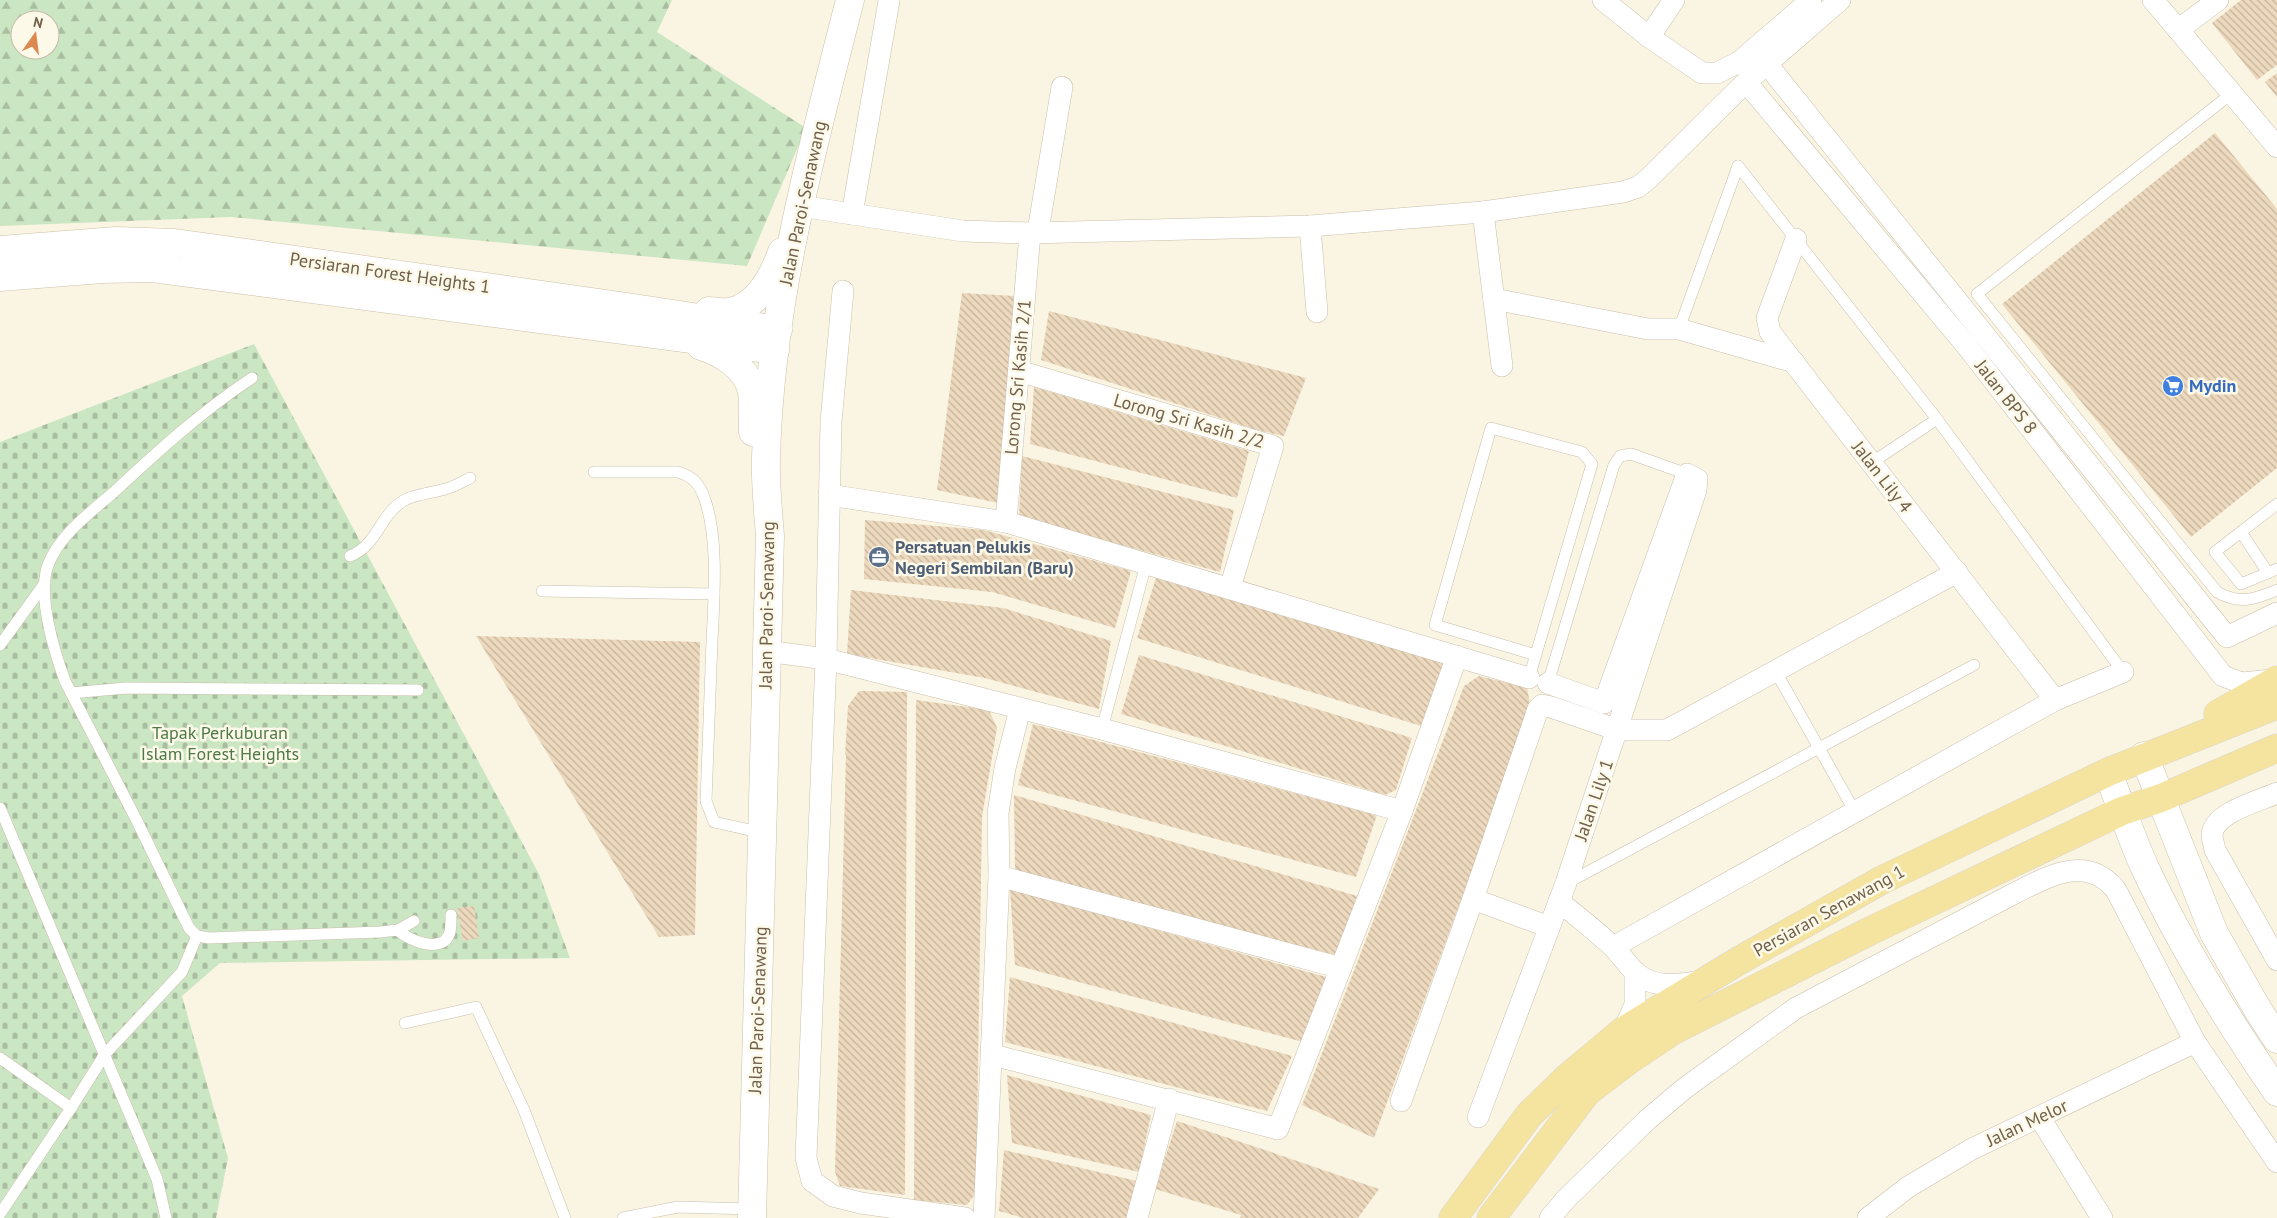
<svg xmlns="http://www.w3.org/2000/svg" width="2277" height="1218" viewBox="0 0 2277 1218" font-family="'PT Sans',sans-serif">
	<defs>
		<pattern id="forest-firs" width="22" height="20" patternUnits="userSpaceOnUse" patternTransform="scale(1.25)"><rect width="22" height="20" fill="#cbe6c3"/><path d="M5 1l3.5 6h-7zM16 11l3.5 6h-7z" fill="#a9bea0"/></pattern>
		<pattern id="cemetery-stones" width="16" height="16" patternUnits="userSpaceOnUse" patternTransform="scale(1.25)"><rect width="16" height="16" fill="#cbe6c3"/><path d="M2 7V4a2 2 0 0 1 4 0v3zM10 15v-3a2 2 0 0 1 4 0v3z" fill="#a9bea0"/></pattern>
		<pattern id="building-back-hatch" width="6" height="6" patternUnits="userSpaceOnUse" patternTransform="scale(1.25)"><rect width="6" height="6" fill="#edd9bd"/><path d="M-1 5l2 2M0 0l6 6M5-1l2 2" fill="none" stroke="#c4b39c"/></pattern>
	</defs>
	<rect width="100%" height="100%" fill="#faf5e3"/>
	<path fill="url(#forest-firs)" fill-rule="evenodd" d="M 0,0 L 672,0 L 657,32 L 806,128 L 747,266 L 231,217 L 0,226 ZM 20,20 L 50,20 L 50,50 L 20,50 Z"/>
	<path fill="url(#cemetery-stones)" d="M 254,344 L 539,874 L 570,958 L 220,963 L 182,996 L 228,1158 L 216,1218 L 0,1218 L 0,442 Z"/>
	<g fill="url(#building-back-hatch)">
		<path d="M 2241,0 L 2277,0 L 2277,65 L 2257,80 L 2212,23 Z"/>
		<path d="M 2277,73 L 2277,97 L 2265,82 Z"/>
		<path d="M 2215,133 L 2277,209 L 2277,468 L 2191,537 L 2002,304 Z"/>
		<path d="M 962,293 L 1015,296 L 998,503 L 937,490 Z"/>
		<path d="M 1049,311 L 1306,378 L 1284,436 L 1257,430 L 1041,360 Z"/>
		<path d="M 1034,387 L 1249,451 L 1237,498 L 1030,444 Z"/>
		<path d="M 1022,456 L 1234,510 L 1220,572 L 1019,517 Z"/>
		<path d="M 865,520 L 984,530 L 1131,571 L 1115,628 L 992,592 L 864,579 Z"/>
		<path d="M 1156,578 L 1443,663 L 1421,726 L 1137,638 Z"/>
		<path d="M 851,590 L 1003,608 L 1111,641 L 1099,709 L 985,678 L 847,654 Z"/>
		<path d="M 476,636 L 700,642 L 695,935 L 659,937 Z"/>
		<path d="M 1139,655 L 1412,738 L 1396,790 L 1385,795 L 1121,714 Z"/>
		<path d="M 1479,676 L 1527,688 L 1531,708 L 1374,1138 L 1302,1105 L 1464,686 Z"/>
		<path d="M 859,691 L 907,692 L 905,1195 L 840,1186 L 835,1172 L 846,755 L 845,755 L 848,706 Z"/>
		<path d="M 916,700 L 989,710 L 997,728 L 982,817 L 976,1193 L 967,1205 L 914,1200 Z"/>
		<path d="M 1033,724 L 1377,815 L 1356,877 L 1018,785 Z"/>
		<path d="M 1014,795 L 1357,896 L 1335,955 L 1015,871 Z"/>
		<path d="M 1010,889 L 1326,977 L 1303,1042 L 1015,965 Z"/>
		<path d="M 474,906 L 479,938 L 463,941 L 457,908 Z"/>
		<path d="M 1010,977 L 1292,1056 L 1267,1111 L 1005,1042 Z"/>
		<path d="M 1007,1075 L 1151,1115 L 1139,1172 L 1012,1143 Z"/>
		<path d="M 1177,1121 L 1268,1151 L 1379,1189 L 1358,1218 L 1240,1218 L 1241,1215 L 1155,1189 Z"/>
		<path d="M 1004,1150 L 1137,1181 L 1128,1218 L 1023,1218 L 999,1211 Z"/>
	</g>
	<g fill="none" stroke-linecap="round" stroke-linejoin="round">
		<g stroke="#cabeab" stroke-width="12">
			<g id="lane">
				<path d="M 2231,94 L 1977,294 L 2217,592 C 2240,605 2255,599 2277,590"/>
				<path d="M 1738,166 L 1937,419 L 2123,672"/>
				<path d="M 1679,329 L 1738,166"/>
				<path d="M 252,378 C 202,411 158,451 114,492 C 90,513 60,534 48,565 C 37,595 54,651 65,681 L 138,823 L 189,928 L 197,936 L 209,938 L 380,932 L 398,930 L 414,921"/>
				<path d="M 1871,463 L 1937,419"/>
				<path d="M 594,472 L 678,472 C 692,476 699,483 704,497 C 719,537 714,599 712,641 C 710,694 708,748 706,801 L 714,822 L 763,833"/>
				<path d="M 2277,504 L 2215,552 L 2241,584 L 2277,569"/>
				<path d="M 2241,532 L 2268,573"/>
				<path d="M 350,556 C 378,545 379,516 403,501 C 414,494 433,493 445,489 C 454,487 462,482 470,478"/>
				<path d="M 542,591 L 714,594"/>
				<path d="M 0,645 L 45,583"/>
				<path d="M 1776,672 L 1819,748 L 1974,665"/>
				<path d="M 1529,678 L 1592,464 L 1582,452 L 1491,428 L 1435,625 L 1536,655"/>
				<path d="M 1548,683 L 1614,465 L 1620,456 L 1631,454 L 1687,474"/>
				<path d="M 71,693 L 126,688 L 418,690"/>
				<path d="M 1102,729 L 1146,564"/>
				<path d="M 0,808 L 157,1179 L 166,1218"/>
				<path d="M 1567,883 L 1819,748 L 1855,812"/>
				<path d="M 398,930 C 408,941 444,955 450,932 C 451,927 451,920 451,915"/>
				<path d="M 405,1023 L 476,1007 L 524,1110 L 565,1218"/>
				<path d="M 0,1058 L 71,1108 L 105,1054 L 182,972 L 197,936"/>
				<path d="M 0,1214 L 71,1108"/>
				<path d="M 623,1218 L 678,1207 L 752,1209"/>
			</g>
		</g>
		<g stroke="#cabeab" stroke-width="22">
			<g id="street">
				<path d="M 1603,0 L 1649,37 L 1702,73 L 1717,73 L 1739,62 L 1811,0"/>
				<path d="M 2153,0 L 2277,147"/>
				<path d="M 2178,30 L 2218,0"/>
				<path d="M 1649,37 L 1674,0"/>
				<path d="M 1767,64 L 2227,637 L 2277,613"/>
				<path d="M 1746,82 L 1966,345 L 2223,676 L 2242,683 L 2272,680"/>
				<path d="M 800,206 L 963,231 L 1030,233 L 1310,226 L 1483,212 L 1623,192 L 1638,187 L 1648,179 L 1746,82 L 1840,0"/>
				<path d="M 1483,212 L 1502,366"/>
				<path d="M 852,214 L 889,1"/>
				<path d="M 1310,226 L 1317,312"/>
				<path d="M 1038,231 L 1062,87"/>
				<path d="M 1796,239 L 1767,318 L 1770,332 L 2055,700"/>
				<path d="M 843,291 L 831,422 L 826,659 L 806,1158 L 812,1181 L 833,1196 L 861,1203 L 965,1218"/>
				<path d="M 1494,299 L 1648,329 L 1679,329 L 1794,362"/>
				<path d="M 1019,371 L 1273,446 L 1230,588"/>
				<path d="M 829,495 L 1006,522 L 1529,678"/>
				<path d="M 1006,522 L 1030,233"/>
				<path d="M 766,651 L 826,659 L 1102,729 L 1402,811"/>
				<path d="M 2277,793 C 2259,801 2215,812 2212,834 C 2212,839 2214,845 2215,850 L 2277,960"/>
				<path d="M 999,876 L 1341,968"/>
				<path d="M 1473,899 L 1549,927"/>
				<path d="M 1559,901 C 1576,916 1595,930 1612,946 C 1620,953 1626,964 1635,972 C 1653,989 1678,985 1700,981"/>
				<path d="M 1613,947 L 2055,700 L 2123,672"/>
				<path d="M 1623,1031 L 1635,1005 L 1635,972"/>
				<path d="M 993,1055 L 1278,1129 L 1402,811 L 1457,656"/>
				<path d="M 1401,1101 L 1473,899 L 1538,709 L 1542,705 L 1551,707 L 1618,730 L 1667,730 L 1957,572"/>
				<path d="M 1478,1117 L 1566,883 L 1696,490 L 1697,479 L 1687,474 L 1604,703 L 1548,683"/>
				<path d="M 2040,1118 L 2102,1218"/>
				<path d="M 984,1218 L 999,876 L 998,813 L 1005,768 L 1020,709"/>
				<path d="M 1137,1218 L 1169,1099"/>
				<path d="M 1550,1218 L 1566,1199 L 1647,1120 L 1685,1088 L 1796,1008 L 2015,893 C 2049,876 2087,854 2116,890 L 2195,1042 L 2277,1162"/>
				<path d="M 1868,1218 L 1908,1187 L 1972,1149 L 2195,1042"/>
			</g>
		</g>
		<g stroke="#cdbfa9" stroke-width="29">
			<g id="secondary">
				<path d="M 0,250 L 116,241 L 175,243 L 627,307 L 778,330"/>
				<path d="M 0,277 L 102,269 L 152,268 L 775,350"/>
				<path d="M 709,311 C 715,311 723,313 729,312 C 758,307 773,277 782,252"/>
				<path d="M 701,346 C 720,352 745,366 751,388 C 755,401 752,418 753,432"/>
				<path d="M 2144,756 L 2214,933 L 2258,1010 L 2277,1039"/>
				<path d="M 2108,772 C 2120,804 2131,837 2145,868 C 2182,947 2228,1021 2277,1092"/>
				<path d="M 752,1218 L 770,536 C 768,510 765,483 766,457 C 770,302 812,149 850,0"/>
			</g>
		</g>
		<g stroke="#dad5d0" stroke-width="29">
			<g id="primary">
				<path d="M 2218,714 L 2277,680"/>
				<path d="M 1453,1218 L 1529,1115 L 1568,1077 L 1623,1031 L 1740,960 L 1882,880 L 2108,772 L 2277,705"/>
				<path d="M 1491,1218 L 1587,1092 L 1629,1060 L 1674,1030 L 1870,931 L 2122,811 L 2161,798 L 2277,748"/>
			</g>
		</g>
		<use href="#lane" stroke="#fff" stroke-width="11"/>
		<use href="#street" stroke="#fff" stroke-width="21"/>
		<use href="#secondary" stroke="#fff" stroke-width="28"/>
		<use href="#primary" stroke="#f4e4a0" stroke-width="28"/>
	</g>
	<defs>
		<g id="supermarket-disc" transform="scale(1.125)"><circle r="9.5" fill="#3f7fe0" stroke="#fdf9e9"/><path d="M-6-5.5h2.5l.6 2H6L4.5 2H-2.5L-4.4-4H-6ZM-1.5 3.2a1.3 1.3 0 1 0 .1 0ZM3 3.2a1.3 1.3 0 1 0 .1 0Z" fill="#fff"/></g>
		<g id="office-disc" transform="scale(1.125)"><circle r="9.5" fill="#5c6f8a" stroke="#fdf9e9"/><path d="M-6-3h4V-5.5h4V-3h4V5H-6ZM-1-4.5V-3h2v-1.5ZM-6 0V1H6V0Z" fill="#fff"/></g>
	</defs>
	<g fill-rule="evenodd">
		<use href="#supermarket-disc" x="2173" y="386"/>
		<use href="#office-disc" x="879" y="557"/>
	</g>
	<g text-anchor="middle" stroke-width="5" stroke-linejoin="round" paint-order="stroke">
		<g font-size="18" fill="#705f4b" stroke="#fdf9e9">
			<text transform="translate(803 203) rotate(-78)" y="6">Jalan Paroi-Senawang</text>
			<text transform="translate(390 273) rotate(8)" y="6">Persiaran Forest Heights 1</text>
			<text transform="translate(1018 377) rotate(-85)" y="6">Lorong Sri Kasih 2/1</text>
			<text transform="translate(2006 397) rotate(52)" y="6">Jalan BPS 8</text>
			<text transform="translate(1189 421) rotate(16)" y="6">Lorong Sri Kasih 2/2</text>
			<text transform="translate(1882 477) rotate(52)" y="6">Jalan Lily 4</text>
			<text transform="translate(767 605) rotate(-89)" y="6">Jalan Paroi-Senawang</text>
			<text transform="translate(1594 800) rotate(-71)" y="6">Jalan Lily 1</text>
			<text transform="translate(1829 911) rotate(-29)" y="6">Persiaran Senawang 1</text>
			<text transform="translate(758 1010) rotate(-88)" y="6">Jalan Paroi-Senawang</text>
			<text transform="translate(2027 1123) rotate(-25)" y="6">Jalan Melor</text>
		</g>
		<g font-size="18" font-weight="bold" fill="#366cbe" stroke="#fdf9e9" text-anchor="start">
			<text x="2189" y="392">Mydin</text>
		</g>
		<g font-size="18" font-weight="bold" fill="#4e5e75" stroke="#fdf9e9" text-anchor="start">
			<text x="895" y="553">Persatuan Pelukis<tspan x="895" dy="21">Negeri Sembilan (Baru)</tspan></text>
		</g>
		<g font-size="18" fill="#4d7a47" stroke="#fdf9e9">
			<text x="220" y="739">Tapak Perkuburan<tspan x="220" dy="21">Islam Forest Heights</tspan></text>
		</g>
	</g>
	<g transform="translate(35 35) rotate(14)"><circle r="24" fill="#fdf9e9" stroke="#c5bbaa"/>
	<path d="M0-4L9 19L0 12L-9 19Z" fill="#db8851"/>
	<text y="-8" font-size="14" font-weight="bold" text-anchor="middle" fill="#705f4b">N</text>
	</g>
</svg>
